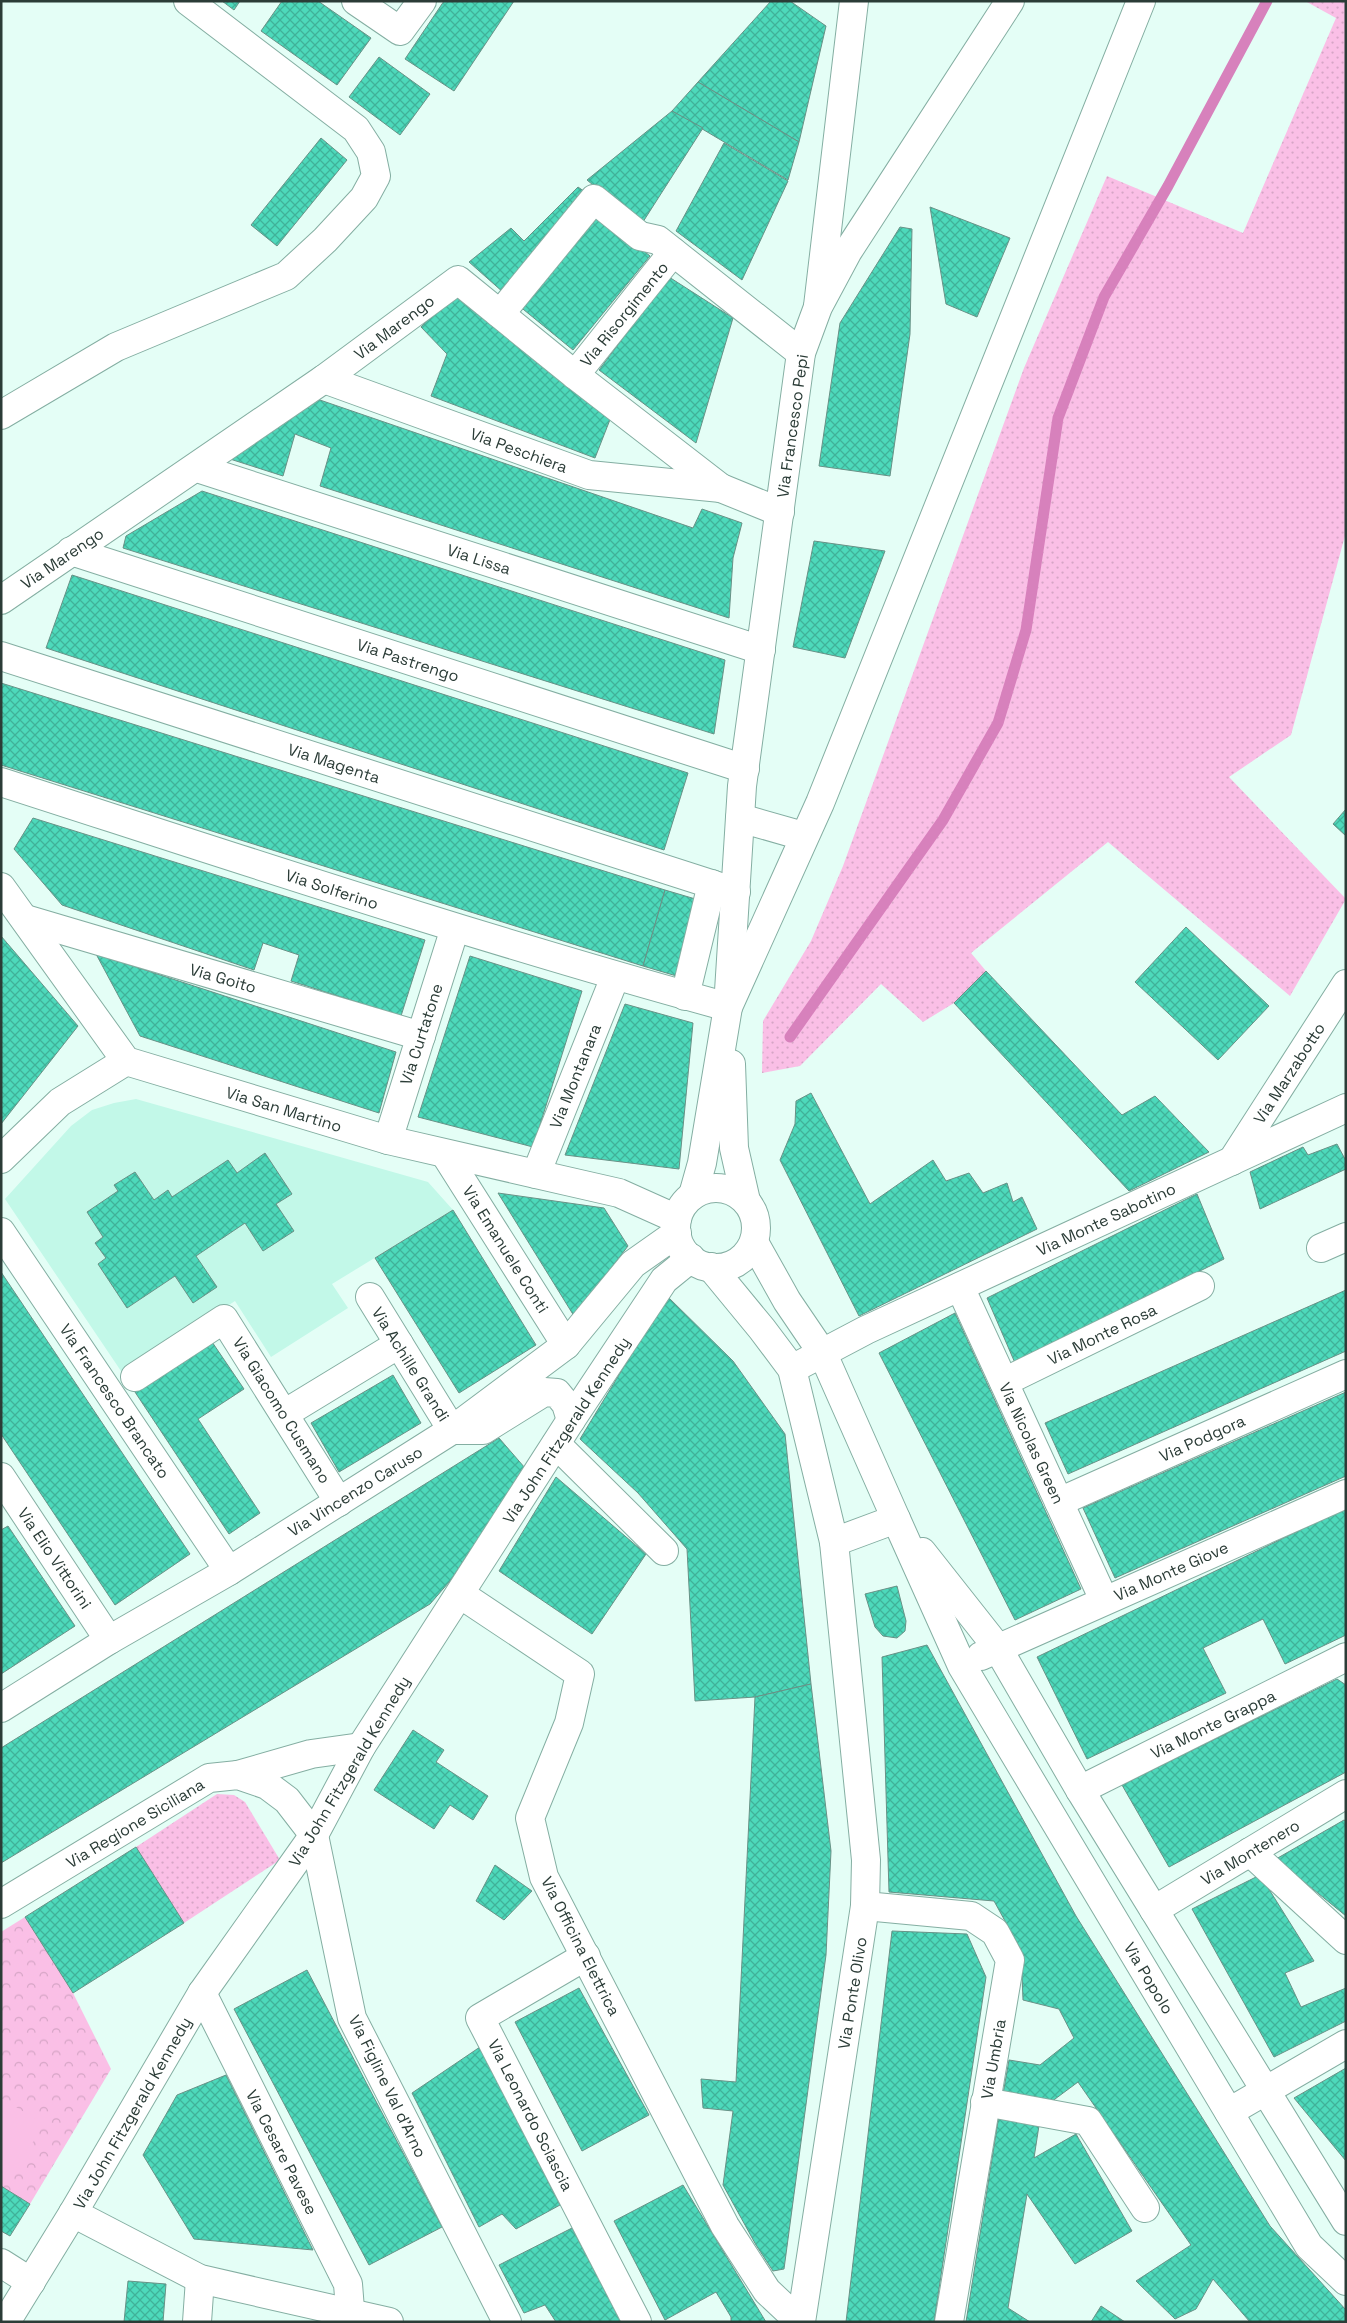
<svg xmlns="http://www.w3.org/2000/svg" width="1347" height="2323" viewBox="0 0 1347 2323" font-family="'Space Grotesk',sans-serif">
	<defs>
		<pattern id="grass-dots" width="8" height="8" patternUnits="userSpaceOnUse" patternTransform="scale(1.25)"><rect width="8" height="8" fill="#fabfe6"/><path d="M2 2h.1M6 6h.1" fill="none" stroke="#d6a5c6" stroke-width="1.8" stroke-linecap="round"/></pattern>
		<pattern id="forest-crowns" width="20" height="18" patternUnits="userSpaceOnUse" patternTransform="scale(1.25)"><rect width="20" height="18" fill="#fabfe6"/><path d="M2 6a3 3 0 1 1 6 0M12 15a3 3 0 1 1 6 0" fill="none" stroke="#d6a5c6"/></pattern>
		<pattern id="building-cross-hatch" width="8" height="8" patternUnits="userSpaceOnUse" patternTransform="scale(1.25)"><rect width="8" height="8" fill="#4dd9bb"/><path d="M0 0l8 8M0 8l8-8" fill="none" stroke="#40b199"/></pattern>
	</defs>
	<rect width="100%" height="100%" fill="#e4fef6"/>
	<path fill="#c2f8e8" d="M 136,1099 L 428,1182 L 453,1210 L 332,1284 L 348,1308 L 271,1357 L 235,1301 L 123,1374 L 5,1199 L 71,1126 L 92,1110 L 114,1103 Z"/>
	<g fill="url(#grass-dots)">
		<path d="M 1305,1 L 1346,1 L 1346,532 L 1291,735 L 1229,777 L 1346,899 L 1290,996 L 1108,842 L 971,953 L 986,971 L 954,1003 L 923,1022 L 881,984 L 800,1066 L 762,1073 L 763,1021 L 811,941 L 843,866 L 1024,368 L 1107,176 L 1243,233 L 1336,18 Z"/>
		<path d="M 217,1794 L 234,1795 L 245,1802 L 280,1860 L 184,1923 L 136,1847 Z"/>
	</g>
	<path fill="url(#forest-crowns)" d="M 25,1917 L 73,1993 L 111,2069 L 30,2204 L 1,2186 L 1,1932 Z"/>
	<path fill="#fabfe6" d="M 1,2098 L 44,2124 L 10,2180 L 1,2174 Z"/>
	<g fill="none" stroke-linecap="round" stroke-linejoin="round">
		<path stroke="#d781bc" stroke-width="11" d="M 790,1037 L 943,820 L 998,723 L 1026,630 L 1058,418 L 1104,297 L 1168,186 L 1267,1"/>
	</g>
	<g fill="url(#building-cross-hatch)" stroke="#689186">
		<path d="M 222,1 L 240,1 L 234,10 Z"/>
		<path d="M 282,1 L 318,1 L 371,38 L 337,85 L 261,31 Z"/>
		<path d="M 444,1 L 514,1 L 454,91 L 405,59 Z"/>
		<path d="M 771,1 L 790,1 L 826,26 L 799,142 L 698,82 Z"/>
		<path d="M 379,57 L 430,94 L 400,135 L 349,97 Z"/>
		<path d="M 698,82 L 799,142 L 788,180 L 672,111 Z"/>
		<path d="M 672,111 L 703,128 L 641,225 L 587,180 Z"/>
		<path d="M 321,138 L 347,160 L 277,246 L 251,225 Z"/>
		<path d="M 724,143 L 788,181 L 742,280 L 676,231 Z"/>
		<path d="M 578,187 L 588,194 L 504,293 L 469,262 L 511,228 L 524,241 Z"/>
		<path d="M 930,207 L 1010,238 L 977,317 L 946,304 Z"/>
		<path d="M 595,211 L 650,256 L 573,350 L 518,305 Z"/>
		<path d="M 900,227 L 912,229 L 910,334 L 890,476 L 819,466 L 840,323 Z"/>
		<path d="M 669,277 L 733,318 L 696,443 L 599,370 Z"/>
		<path d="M 455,294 L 611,417 L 595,458 L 431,396 L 447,354 L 421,327 Z"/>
		<path d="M 317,399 L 693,528 L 702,509 L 742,523 L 733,558 L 729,618 L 320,486 L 331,448 L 295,434 L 283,476 L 230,459 Z"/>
		<path d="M 202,491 L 725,660 L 714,734 L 123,548 L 126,536 Z"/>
		<path d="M 814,541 L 885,551 L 845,658 L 793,647 Z"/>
		<path d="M 72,575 L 688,773 L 664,850 L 46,648 Z"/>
		<path d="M 1,683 L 665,890 L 643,966 L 1,765 Z"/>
		<path d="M 1346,809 L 1346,836 L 1333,824 Z"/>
		<path d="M 33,818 L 425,940 L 401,1016 L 291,981 L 299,955 L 263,943 L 254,970 L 62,905 L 14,849 Z"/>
		<path d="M 665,890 L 719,906 L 690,980 L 643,966 Z"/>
		<path d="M 1186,927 L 1269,1006 L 1218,1060 L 1135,982 Z"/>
		<path d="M 1,936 L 78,1026 L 1,1124 Z"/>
		<path d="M 96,954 L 396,1052 L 379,1113 L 140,1036 Z"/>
		<path d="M 470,956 L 582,991 L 533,1147 L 418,1117 Z"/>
		<path d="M 986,971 L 1122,1115 L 1155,1096 L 1209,1152 L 1129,1191 L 954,1003 Z"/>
		<path d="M 625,1004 L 693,1023 L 679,1169 L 565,1155 Z"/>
		<path d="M 811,1093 L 870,1204 L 933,1160 L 946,1181 L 969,1173 L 983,1193 L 1007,1183 L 1013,1202 L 1022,1197 L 1037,1229 L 859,1316 L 780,1160 L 795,1124 L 796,1101 Z"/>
		<path d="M 1337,1144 L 1346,1161 L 1346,1169 L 1260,1209 L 1250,1172 L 1303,1147 L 1308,1155 Z"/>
		<path d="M 265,1153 L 292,1194 L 276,1204 L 294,1231 L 263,1251 L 245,1223 L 196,1256 L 217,1287 L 193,1303 L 175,1276 L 127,1308 L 98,1264 L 106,1258 L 95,1243 L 103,1237 L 87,1212 L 118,1191 L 114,1185 L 135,1172 L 154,1200 L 168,1190 L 172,1197 L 228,1160 L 237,1173 Z"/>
		<path d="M 498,1193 L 604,1208 L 628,1246 L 574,1316 Z"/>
		<path d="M 1197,1194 L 1224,1259 L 1015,1363 L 987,1298 Z"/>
		<path d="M 453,1210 L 536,1345 L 459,1393 L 375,1258 Z"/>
		<path d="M 1,1272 L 190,1554 L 115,1605 L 1,1434 Z"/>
		<path d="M 1346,1290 L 1346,1351 L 1068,1474 L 1045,1423 Z"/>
		<path d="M 667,1296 L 733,1361 L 785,1434 L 811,1684 L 755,1697 L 695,1701 L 687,1549 L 638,1493 L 580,1439 Z"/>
		<path d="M 955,1313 L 1081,1589 L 1015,1620 L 879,1353 Z"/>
		<path d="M 208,1336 L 244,1389 L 198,1419 L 260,1513 L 229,1534 L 131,1386 Z"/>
		<path d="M 393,1375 L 421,1423 L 339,1472 L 311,1423 Z"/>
		<path d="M 1346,1392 L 1346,1476 L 1115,1578 L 1083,1508 Z"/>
		<path d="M 499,1438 L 525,1468 L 450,1581 L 430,1604 L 1,1863 L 1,1748 Z"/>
		<path d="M 556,1477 L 646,1554 L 592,1634 L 499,1571 Z"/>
		<path d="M 1346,1508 L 1346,1635 L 1285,1664 L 1263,1619 L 1203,1648 L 1226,1693 L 1087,1759 L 1037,1657 Z"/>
		<path d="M 8,1526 L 75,1626 L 1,1674 L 1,1530 Z"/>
		<path d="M 897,1586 L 906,1621 L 905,1631 L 897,1638 L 883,1636 L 875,1627 L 865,1594 Z"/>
		<path d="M 927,1645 L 1076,1916 L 1270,2226 L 1346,2310 L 1346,2322 L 1250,2322 L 1213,2279 L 1196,2309 L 1175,2319 L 1136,2281 L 1191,2245 L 1078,2082 L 1051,2102 L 1003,2094 L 1009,2060 L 1040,2065 L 1074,2038 L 1059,2009 L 1023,2000 L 1021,1950 L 994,1901 L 889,1892 L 882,1657 Z"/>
		<path d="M 1337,1679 L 1346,1685 L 1346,1772 L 1169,1867 L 1122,1785 Z"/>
		<path d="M 811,1684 L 831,1851 L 826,1955 L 784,2269 L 773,2271 L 756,2245 L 723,2185 L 733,2111 L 703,2108 L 701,2079 L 736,2082 L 755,1697 Z"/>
		<path d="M 413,1730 L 444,1750 L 436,1762 L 488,1796 L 473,1820 L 450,1805 L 434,1829 L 374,1790 Z"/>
		<path d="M 1344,1820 L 1346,1821 L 1346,1916 L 1276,1859 Z"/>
		<path d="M 136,1847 L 184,1923 L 73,1993 L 25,1917 Z"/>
		<path d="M 495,1865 L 532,1891 L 504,1920 L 476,1901 Z"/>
		<path d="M 1260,1875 L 1314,1961 L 1285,1973 L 1301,2007 L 1346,1988 L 1346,2021 L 1274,2057 L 1192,1909 Z"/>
		<path d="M 892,1931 L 967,1934 L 986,1977 L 934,2322 L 846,2322 Z"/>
		<path d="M 307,1970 L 442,2227 L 369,2265 L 234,2009 Z"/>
		<path d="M 579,1988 L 649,2115 L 582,2151 L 515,2022 Z"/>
		<path d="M 480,2047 L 560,2205 L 516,2229 L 502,2214 L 479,2227 L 412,2093 Z"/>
		<path d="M 1346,2068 L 1346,2161 L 1294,2098 Z"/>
		<path d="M 226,2075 L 313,2250 L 194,2239 L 143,2155 L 177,2095 Z"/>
		<path d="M 999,2115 L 1040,2119 L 1034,2158 L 1076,2134 L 1132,2231 L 1075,2264 L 1027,2194 L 1008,2308 L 1030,2322 L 966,2322 Z"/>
		<path d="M 683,2185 L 766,2322 L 731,2322 L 731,2317 L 716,2292 L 665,2320 L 614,2221 Z"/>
		<path d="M 1,2186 L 30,2204 L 10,2236 L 1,2231 Z"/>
		<path d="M 572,2228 L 621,2322 L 556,2322 L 545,2305 L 524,2313 L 499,2265 Z"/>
		<path d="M 128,2281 L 166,2284 L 163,2322 L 124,2322 Z"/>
		<path d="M 1101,2306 L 1125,2322 L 1091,2322 Z"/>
	</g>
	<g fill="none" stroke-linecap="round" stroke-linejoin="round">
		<g stroke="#84aea2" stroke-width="30">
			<g id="minor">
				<path d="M 356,1 L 400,31 L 422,1"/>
				<path d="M 818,306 L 854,1"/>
				<path d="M 500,314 L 594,199 L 640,236 L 658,240 L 801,353"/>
				<path d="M 575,375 L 673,252"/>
				<path d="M 324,379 L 589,475 L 721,488"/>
				<path d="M 1,415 L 116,347 L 286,276 L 325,240 L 364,198 L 376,176 L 371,152 L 356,129 L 188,1"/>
				<path d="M 197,468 L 761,650"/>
				<path d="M 71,551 L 745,769"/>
				<path d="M 1,600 L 324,379 L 458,280 L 575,375 L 721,488 L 780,512"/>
				<path d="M 1,656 L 736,892"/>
				<path d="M 1,782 C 243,860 483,940 728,1007 L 820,803 L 1141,1"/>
				<path d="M 1,887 L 126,1061 L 388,1140 L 619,1193 L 677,1219"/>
				<path d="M 25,919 L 421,1036"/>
				<path d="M 685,996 L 712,884"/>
				<path d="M 388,1140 L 455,928"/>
				<path d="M 445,1154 L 566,1345"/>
				<path d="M 1,1159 L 60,1102 L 126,1061"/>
				<path d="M 1232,1161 L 1346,984"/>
				<path d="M 536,1174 L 615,977"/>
				<path d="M 1,1232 L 229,1571"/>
				<path d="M 1321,1248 L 1346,1237"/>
				<path d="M 960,1287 L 1104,1600"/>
				<path d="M 370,1297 L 452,1430 L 483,1430 L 544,1392 L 557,1393 L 566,1404 L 571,1420"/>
				<path d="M 792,1369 L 866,1330 L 1346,1108"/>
				<path d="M 135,1377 L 224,1319 L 339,1502"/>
				<path d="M 1004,1382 L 1200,1286"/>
				<path d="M 284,1414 L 399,1344"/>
				<path d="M 556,1444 L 664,1551"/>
				<path d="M 1,1477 L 109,1640"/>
				<path d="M 1059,1502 L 1346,1374"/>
				<path d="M 896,1519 L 962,1666 L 1309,2246 L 1346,2281"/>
				<path d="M 922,1552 L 997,1647 L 1080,1790 L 1346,2221"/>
				<path d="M 460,1594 L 580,1674 L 569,1723 L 530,1818 L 544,1877 L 725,2226 L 767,2291 L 800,2322"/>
				<path d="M 981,1656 L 1346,1494"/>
				<path d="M 1,1708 L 109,1640 L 229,1571 L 452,1430 L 566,1345 L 633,1264 L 677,1233"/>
				<path d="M 238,1775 L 311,1754 L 361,1747"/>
				<path d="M 1080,1790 L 1346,1657"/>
				<path d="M 1250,1852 L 1346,1940"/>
				<path d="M 1,1904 L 209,1778 L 238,1775 L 267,1785 L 287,1800 L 314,1835 L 352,2018 L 507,2322"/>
				<path d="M 865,1906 L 971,1916 L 995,1932 L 1010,1960 L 949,2322"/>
				<path d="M 1154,1910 L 1346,1794"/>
				<path d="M 586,1956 L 480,2018 L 637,2322"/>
				<path d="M 202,1993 L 348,2284 L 351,2322"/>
				<path d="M 985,2102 L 1088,2121 L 1145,2208"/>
				<path d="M 1229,2112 L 1346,2044"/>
				<path d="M 73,2213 L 200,2279 L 389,2322"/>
				<path d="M 1,2263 L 31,2282"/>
				<path d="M 6,2322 L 73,2213 L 202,1993 L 314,1835 L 361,1747 L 571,1420 L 664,1280 L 691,1258"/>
				<path d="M 197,2322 L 200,2279"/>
			</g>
		</g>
		<g stroke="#84aea2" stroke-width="30">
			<g id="major">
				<path d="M 740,818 L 803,836"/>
				<path d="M 731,1064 L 734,1148 L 746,1201"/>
				<circle cx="716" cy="1228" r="40"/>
				<path d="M 693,1195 L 702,1163 L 728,1007 L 742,786 L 801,353 L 818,307 L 848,251 L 1010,1"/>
				<path d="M 711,1267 L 762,1329 L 792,1369 L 834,1542 L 896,1519 L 823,1354 L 787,1301 L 754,1242"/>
				<path d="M 801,2322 L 865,1906 L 866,1860 L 834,1542"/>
			</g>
		</g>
		<use href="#minor" stroke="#fff" stroke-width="28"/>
		<use href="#major" stroke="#fff" stroke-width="28"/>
	</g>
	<g text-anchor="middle" stroke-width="5" stroke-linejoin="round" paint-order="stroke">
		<g font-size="16" fill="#2b3c37" stroke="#fff">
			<text transform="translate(624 314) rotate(-51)" y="6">Via Risorgimento</text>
			<text transform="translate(394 327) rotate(-37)" y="6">Via Marengo</text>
			<text transform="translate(792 426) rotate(-82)" y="6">Via Francesco Pepi</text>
			<text transform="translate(519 450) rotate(20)" y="6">Via Peschiera</text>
			<text transform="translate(62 558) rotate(-34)" y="6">Via Marengo</text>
			<text transform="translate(479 559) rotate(18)" y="6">Via Lissa</text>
			<text transform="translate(408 660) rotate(18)" y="6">Via Pastrengo</text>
			<text transform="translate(334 763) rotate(18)" y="6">Via Magenta</text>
			<text transform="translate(332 889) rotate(18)" y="6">Via Solferino</text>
			<text transform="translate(223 978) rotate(16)" y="6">Via Goito</text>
			<text transform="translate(421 1034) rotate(-72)" y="6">Via Curtatone</text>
			<text transform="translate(1289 1073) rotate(-57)" y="6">Via Marzabotto</text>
			<text transform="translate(575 1076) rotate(-68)" y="6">Via Montanara</text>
			<text transform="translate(284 1109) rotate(17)" y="6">Via San Martino</text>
			<text transform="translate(1106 1219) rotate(-25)" y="6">Via Monte Sabotino</text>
			<text transform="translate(506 1249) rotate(58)" y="6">Via Emanuele Conti</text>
			<text transform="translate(1102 1334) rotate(-26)" y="6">Via Monte Rosa</text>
			<text transform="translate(411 1364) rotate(58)" y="6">Via Achille Grandi</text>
			<text transform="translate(115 1401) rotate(56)" y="6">Via Francesco Brancato</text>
			<text transform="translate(282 1410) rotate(58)" y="6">Via Giacomo Cusmano</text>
			<text transform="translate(566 1430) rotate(-57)" y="6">Via John Fitzgerald Kennedy</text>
			<text transform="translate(1202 1438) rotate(-24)" y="6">Via Podgora</text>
			<text transform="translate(1032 1443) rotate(65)" y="6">Via Nicolas Green</text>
			<text transform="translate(355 1491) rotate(-32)" y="6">Via Vincenzo Caruso</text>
			<text transform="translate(55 1558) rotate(56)" y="6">Via Elio Vittorini</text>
			<text transform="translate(1171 1571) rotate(-24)" y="6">Via Monte Giove</text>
			<text transform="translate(1213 1724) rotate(-26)" y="6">Via Monte Grappa</text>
			<text transform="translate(349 1771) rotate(-59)" y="6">Via John Fitzgerald Kennedy</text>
			<text transform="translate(135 1823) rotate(-31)" y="6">Via Regione Siciliana</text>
			<text transform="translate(1250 1852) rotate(-31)" y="6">Via Montenero</text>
			<text transform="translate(581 1946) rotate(63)" y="6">Via Officina Elettrica</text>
			<text transform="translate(1149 1978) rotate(59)" y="6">Via Popolo</text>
			<text transform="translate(852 1993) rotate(-81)" y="6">Via Ponte Olivo</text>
			<text transform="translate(993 2059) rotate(-80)" y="6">Via Umbria</text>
			<text transform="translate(388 2086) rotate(64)" y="6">Via Figline Val d'Arno</text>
			<text transform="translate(132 2113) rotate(-60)" y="6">Via John Fitzgerald Kennedy</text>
			<text transform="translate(531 2115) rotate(63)" y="6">Via Leonardo Sciascia</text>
			<text transform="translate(282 2152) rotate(63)" y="6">Via Cesare Pavese</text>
		</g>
	</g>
	<rect width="1347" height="2323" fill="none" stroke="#2b3c37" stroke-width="5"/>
</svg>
